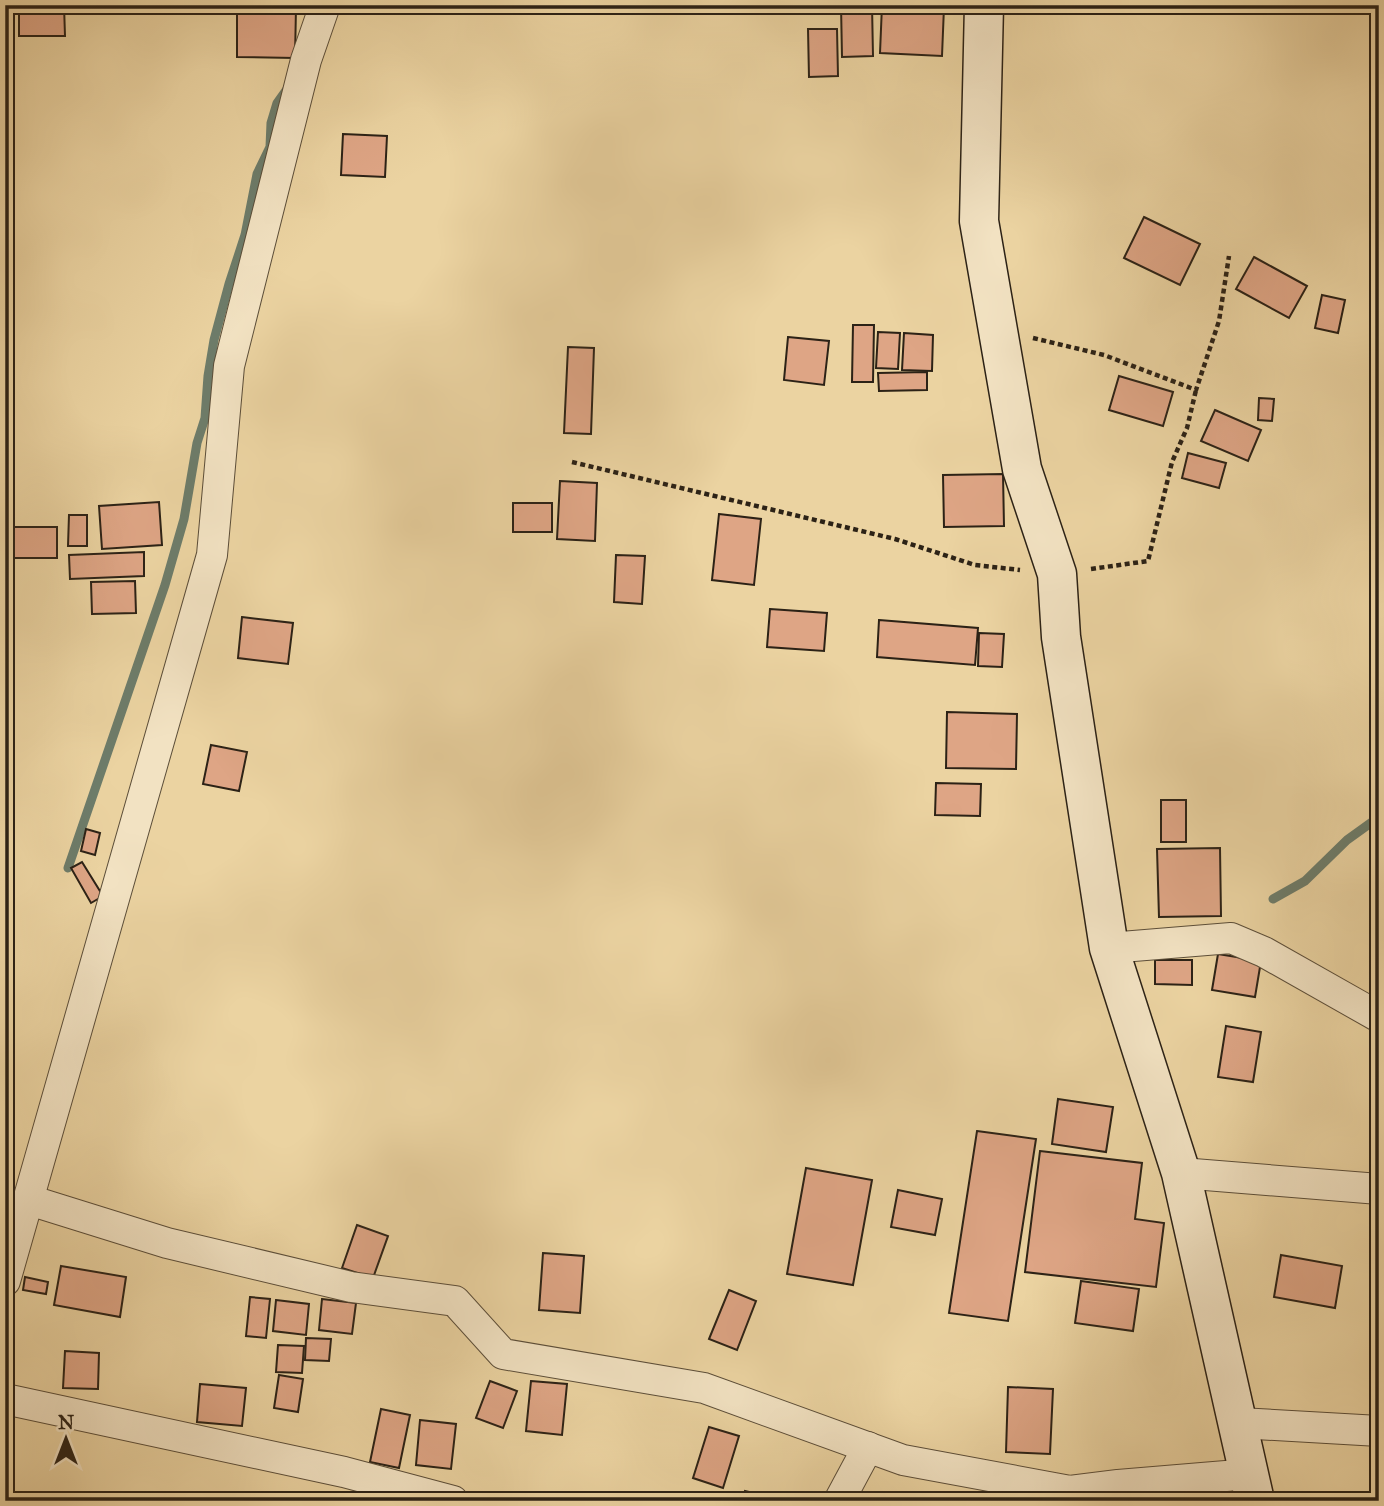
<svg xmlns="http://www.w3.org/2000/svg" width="1384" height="1506" viewBox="0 0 1384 1506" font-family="'IM FELL Great Primer',serif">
	<rect width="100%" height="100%" fill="#ebd3a1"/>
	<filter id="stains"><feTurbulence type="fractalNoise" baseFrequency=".00286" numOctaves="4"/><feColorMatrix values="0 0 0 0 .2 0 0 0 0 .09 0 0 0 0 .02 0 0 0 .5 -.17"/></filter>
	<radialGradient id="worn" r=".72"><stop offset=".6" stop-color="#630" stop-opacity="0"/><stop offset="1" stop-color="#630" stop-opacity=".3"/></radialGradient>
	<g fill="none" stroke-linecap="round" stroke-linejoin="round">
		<g stroke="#6d7c6a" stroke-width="9">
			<path d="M 68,868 L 165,585 L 184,519 L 197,443 L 205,418 L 208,376 L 214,340 L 229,284 L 245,235 L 257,174 L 270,147 L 271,123 L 277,103 L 287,89"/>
			<path d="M 1273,899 L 1305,881 L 1347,840 L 1379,817"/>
		</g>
	</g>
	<g fill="#dea585" stroke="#2c2216" stroke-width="2">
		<path d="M 19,5 L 64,5 L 65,36 L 19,36 Z"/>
		<path d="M 841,5 L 872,5 L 873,56 L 842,57 Z"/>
		<path d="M 882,5 L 944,7 L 942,56 L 880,53 Z"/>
		<path d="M 237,7 L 296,7 L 295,58 L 237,57 Z"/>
		<path d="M 808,29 L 837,29 L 838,76 L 809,77 Z"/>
		<path d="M 343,134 L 387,136 L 385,177 L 341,175 Z"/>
		<path d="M 1144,217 L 1200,244 L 1180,285 L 1124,258 Z"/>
		<path d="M 1254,257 L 1307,286 L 1289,318 L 1236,289 Z"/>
		<path d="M 1322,295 L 1345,300 L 1338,333 L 1315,328 Z"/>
		<path d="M 853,325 L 874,325 L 873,382 L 852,382 Z"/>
		<path d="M 878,332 L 900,333 L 898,369 L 876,368 Z"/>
		<path d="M 904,333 L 933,335 L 932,371 L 902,370 Z"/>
		<path d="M 788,337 L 829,341 L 824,385 L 784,380 Z"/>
		<path d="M 568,347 L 594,348 L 591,434 L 564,433 Z"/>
		<path d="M 927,372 L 927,390 L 879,391 L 878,373 Z"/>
		<path d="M 1119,376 L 1173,392 L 1163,426 L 1109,410 Z"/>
		<path d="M 1259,398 L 1274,399 L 1272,421 L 1258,420 Z"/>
		<path d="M 1215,410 L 1261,430 L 1248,461 L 1201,441 Z"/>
		<path d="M 1188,453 L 1226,463 L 1219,488 L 1182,478 Z"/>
		<path d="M 1003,474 L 1004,526 L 944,527 L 943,475 Z"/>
		<path d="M 560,481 L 597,483 L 595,541 L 557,539 Z"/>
		<path d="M 159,502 L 162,545 L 102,549 L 99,506 Z"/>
		<rect x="513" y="503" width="39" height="29"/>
		<path d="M 719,514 L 761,519 L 754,585 L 712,580 Z"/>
		<path d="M 69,515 L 87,515 L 87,546 L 68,546 Z"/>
		<rect x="12" y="527" width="45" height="31"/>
		<path d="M 144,552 L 144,576 L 70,579 L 69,555 Z"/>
		<path d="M 616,555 L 645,556 L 642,604 L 614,602 Z"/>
		<path d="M 135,581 L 136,613 L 92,614 L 91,582 Z"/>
		<path d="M 770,609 L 827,613 L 824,651 L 767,647 Z"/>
		<path d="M 242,617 L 293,623 L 288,664 L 238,658 Z"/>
		<path d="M 879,620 L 978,628 L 975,665 L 877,657 Z"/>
		<path d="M 979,633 L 1004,634 L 1002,667 L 978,666 Z"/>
		<path d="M 947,712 L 1017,714 L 1016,769 L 946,768 Z"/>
		<path d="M 211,745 L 247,752 L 239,791 L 203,784 Z"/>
		<path d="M 936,783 L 981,784 L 980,816 L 935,815 Z"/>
		<rect x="1161" y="800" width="25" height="42"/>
		<path d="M 86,829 L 100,833 L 95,855 L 81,851 Z"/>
		<path d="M 1220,848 L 1221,916 L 1159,917 L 1157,849 Z"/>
		<path d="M 82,862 L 103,896 L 91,903 L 71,868 Z"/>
		<path d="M 1218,954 L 1261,961 L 1255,997 L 1212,990 Z"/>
		<path d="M 1155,960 L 1192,960 L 1192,985 L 1155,984 Z"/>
		<path d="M 1226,1026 L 1261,1032 L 1253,1082 L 1218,1077 Z"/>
		<path d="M 1058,1099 L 1113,1107 L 1106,1152 L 1052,1144 Z"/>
		<path d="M 977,1131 L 1036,1139 L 1008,1321 L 949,1313 Z"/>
		<path d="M 1040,1151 L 1142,1163 L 1135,1219 L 1164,1223 L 1156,1287 L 1025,1272 Z"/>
		<path d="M 806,1168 L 872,1180 L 853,1285 L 787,1274 Z"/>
		<path d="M 898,1190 L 942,1199 L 935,1235 L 891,1227 Z"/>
		<path d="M 357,1225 L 388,1236 L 373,1278 L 342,1268 Z"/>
		<path d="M 543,1253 L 584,1256 L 580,1313 L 539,1310 Z"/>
		<path d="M 1281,1255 L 1342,1266 L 1335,1308 L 1274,1297 Z"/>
		<path d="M 61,1266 L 126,1277 L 120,1317 L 54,1305 Z"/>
		<path d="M 25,1277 L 48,1282 L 46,1294 L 23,1290 Z"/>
		<path d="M 1081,1281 L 1139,1289 L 1133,1331 L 1075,1323 Z"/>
		<path d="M 729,1290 L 756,1301 L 737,1350 L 709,1339 Z"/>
		<path d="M 250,1297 L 270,1299 L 266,1338 L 246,1336 Z"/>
		<path d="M 322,1299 L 356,1303 L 352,1334 L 319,1330 Z"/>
		<path d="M 276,1300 L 309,1304 L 306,1335 L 273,1331 Z"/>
		<path d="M 306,1338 L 331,1339 L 329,1361 L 305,1360 Z"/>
		<path d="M 278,1345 L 304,1346 L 302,1373 L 276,1372 Z"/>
		<path d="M 65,1351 L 99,1353 L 98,1389 L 63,1388 Z"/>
		<path d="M 279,1375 L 303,1379 L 298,1412 L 274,1408 Z"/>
		<path d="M 490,1381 L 517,1391 L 503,1428 L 476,1418 Z"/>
		<path d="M 531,1381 L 567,1384 L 562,1435 L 526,1431 Z"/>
		<path d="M 200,1384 L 246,1388 L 242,1426 L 197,1422 Z"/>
		<path d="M 1008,1387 L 1053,1389 L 1050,1454 L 1006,1452 Z"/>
		<path d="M 381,1409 L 410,1415 L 399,1468 L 370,1462 Z"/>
		<path d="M 420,1420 L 456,1424 L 451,1469 L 416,1465 Z"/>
		<path d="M 709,1427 L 739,1436 L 723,1488 L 693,1478 Z"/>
		<path d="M 1378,1435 L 1379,1435 L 1379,1484 L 1374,1483 Z"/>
		<path d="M 745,1491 L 788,1501 L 743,1501 Z"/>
		<path d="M 345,1492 L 384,1497 L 383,1501 L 344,1501 Z"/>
		<path d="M 1206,1492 L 1207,1501 L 1146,1501 L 1146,1497 Z"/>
	</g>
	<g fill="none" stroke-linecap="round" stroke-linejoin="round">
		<g stroke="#5c4e39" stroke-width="32">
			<g id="street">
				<path d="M 1109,948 L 1231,938 L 1264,952 L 1379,1017"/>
				<path d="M 1181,1173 L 1379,1189"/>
				<path d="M 29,1200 L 167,1243 L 351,1287 L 455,1301 L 503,1354 L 704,1388 L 903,1460 L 1070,1491 L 1118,1485 L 1250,1474"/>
				<path d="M 5,1281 L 212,555 L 229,366 L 306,60 L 325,5"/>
				<path d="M 5,1399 L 344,1472 L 453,1501"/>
				<path d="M 1239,1423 L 1379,1431"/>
				<path d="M 839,1501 L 868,1447"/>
			</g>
		</g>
		<g stroke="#2c2216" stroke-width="41">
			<path id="secondary" d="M 984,5 L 979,221 L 1022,469 L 1057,574 L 1061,637 L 1109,948 L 1181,1173 L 1255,1501"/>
		</g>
		<g stroke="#2c2216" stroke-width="4.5" stroke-dasharray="5 3.5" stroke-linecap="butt">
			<path d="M 1033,338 L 1104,355 L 1196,390 L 1219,321 L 1229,256"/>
			<path d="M 572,462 L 895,539 L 975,565 L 1020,570"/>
			<path d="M 1091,569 L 1148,561 L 1172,462 L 1187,428 L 1196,390"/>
		</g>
		<use href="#street" stroke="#f2e2c2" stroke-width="30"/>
		<use href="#secondary" stroke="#f2e2c2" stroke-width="38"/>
	</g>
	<rect width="1384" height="1506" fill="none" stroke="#ebd3a1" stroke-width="28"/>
	<rect x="7" y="7" width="1370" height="1492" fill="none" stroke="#2c2216" stroke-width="3.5"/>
	<rect x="14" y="14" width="1356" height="1478" fill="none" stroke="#2c2216" stroke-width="2"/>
	<g transform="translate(66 1439)" stroke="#f2e2c2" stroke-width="5" paint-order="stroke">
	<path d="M0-5L12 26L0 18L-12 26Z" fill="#2c2216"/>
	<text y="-10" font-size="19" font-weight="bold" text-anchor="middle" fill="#2c2216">N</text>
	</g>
	<rect width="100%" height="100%" filter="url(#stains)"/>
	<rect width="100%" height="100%" fill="url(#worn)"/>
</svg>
